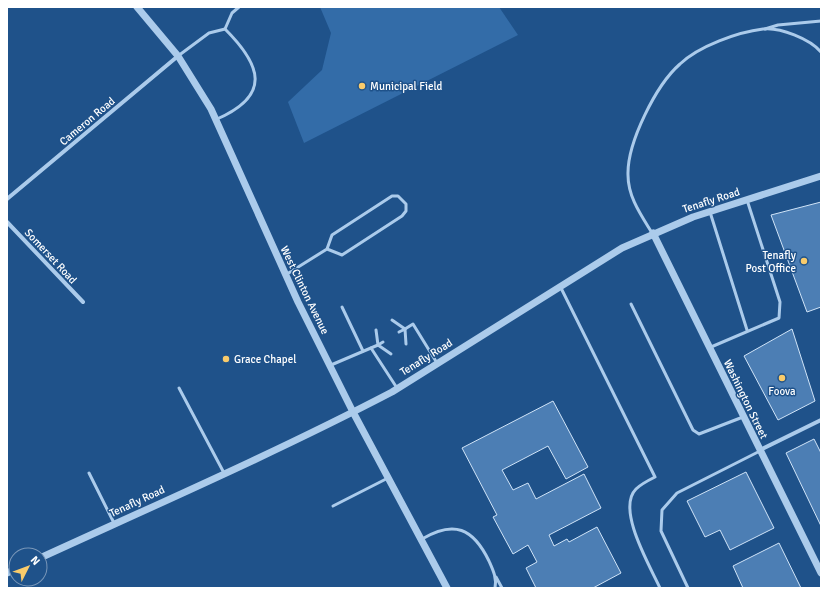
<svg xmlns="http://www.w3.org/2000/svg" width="828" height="595" viewBox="0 0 828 595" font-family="Signika,sans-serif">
	<rect width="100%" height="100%" fill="#1f528a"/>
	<path fill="#336ca8" d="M 320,7 L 499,7 L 518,35 L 304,143 L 288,102 L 322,70 L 331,33 Z"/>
	<g fill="#4c7eb4" stroke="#d0e4f8">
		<path d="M 821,202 L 821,307 L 807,312 L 771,215 Z"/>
		<path d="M 792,329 L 815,401 L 778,420 L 744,356 Z"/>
		<path d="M 553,401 L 588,467 L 566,479 L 548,446 L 502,470 L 513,490 L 528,483 L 536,499 L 584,474 L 601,508 L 549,535 L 554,546 L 567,539 L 569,542 L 597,527 L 621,573 L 593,588 L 536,588 L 526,568 L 537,562 L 528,545 L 513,554 L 493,517 L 497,515 L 462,448 Z"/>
		<path d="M 814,439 L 821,453 L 821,526 L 786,453 Z"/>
		<path d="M 746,472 L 774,528 L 730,550 L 720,530 L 705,537 L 687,501 Z"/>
		<path d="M 779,543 L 801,588 L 743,588 L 733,566 Z"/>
	</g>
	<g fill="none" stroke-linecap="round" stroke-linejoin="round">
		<g stroke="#abcbeb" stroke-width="3">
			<path d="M 225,29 L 232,13 L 239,7"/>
			<path d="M 765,29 L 778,25 L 821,21"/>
			<path d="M 178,56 L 209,33 L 225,29 C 261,65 272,95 217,119"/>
			<path d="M 710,212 L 747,330"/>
			<path d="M 652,233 C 641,215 628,197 628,175 C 627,143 656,85 680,64 C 699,46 738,32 763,29 C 780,27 810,39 821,52"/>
			<path d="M 287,274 L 327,249 L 332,235 L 392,196 L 398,196 L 406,204 L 406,211 L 402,216 L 342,255 L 327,249"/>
			<path d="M 561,288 L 655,477 C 649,480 641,484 636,489 C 616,509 650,566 660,588"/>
			<path d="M 631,304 L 693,430 L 699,434 L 743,417"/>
			<path d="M 342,307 L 363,351"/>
			<path d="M 392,320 L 405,329 L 413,324 L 437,363"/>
			<path d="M 399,332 L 405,329 L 406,344"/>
			<path d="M 383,342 L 378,345 L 391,354"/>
			<path d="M 711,347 L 779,318 L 780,302 L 747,200"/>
			<path d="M 371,348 L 397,388"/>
			<path d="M 331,365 L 378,345 L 376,330"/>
			<path d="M 179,388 L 224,473"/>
			<path d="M 89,473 L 114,523"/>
			<path d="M 333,506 L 388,478"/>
			<path d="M 422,539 C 454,520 473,528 489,561 C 493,570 497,578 495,588"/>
			<path d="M 496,577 L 502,588"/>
			<path d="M 688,588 L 661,531 L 662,510 L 677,493 L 760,451"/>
		</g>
		<g stroke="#abcbeb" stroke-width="4">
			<path d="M 7,199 L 178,56"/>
			<path d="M 7,222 L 83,302"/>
			<path d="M 760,450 L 821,420"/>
		</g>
		<g stroke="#abcbeb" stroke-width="7">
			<path d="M 137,7 L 178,56 L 211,109 L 298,302 L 353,412 L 447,588"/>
			<path d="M 653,233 L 821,573"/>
			<path d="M 40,558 C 158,504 277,452 392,392 L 622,248 L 693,217 L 821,176"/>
			<path d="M 7,573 L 16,569"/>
		</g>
	</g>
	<g fill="#f9cb6b" stroke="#1f528a" stroke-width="1.5">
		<circle cx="362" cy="86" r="4"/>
		<circle cx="804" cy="261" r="4"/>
		<circle cx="226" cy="359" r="4"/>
		<circle cx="782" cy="378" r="4"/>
	</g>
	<g text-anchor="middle" stroke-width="3" stroke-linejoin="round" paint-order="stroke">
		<g font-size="11" fill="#fff" stroke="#1f528a" text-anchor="start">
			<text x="370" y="90">Municipal Field</text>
			<text x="796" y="259" text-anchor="end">Tenafly<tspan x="796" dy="13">Post Office</tspan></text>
			<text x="234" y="363">Grace Chapel</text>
			<text x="782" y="395" text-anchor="middle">Foova</text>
		</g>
		<g font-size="11" fill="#fff" stroke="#1f528a">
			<text transform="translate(87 121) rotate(-40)" y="4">Cameron Road</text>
			<text transform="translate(711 200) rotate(-18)" y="4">Tenafly Road</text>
			<text transform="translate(51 256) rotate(47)" y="4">Somerset Road</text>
			<text transform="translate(305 290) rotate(64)" y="4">West Clinton Avenue</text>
			<text transform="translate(426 357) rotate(-32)" y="4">Tenafly Road</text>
			<text transform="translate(746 399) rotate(64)" y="4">Washington Street</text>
			<text transform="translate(137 501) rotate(-25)" y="4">Tenafly Road</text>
		</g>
	</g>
	<rect width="828" height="595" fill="none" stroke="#ffffff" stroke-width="16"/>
	<g transform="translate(28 567) rotate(48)"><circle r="19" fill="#1f528a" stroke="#7997b9"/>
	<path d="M0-3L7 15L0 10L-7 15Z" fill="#f9cb6b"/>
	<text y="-6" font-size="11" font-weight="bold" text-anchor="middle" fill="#ffffff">N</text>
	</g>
</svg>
